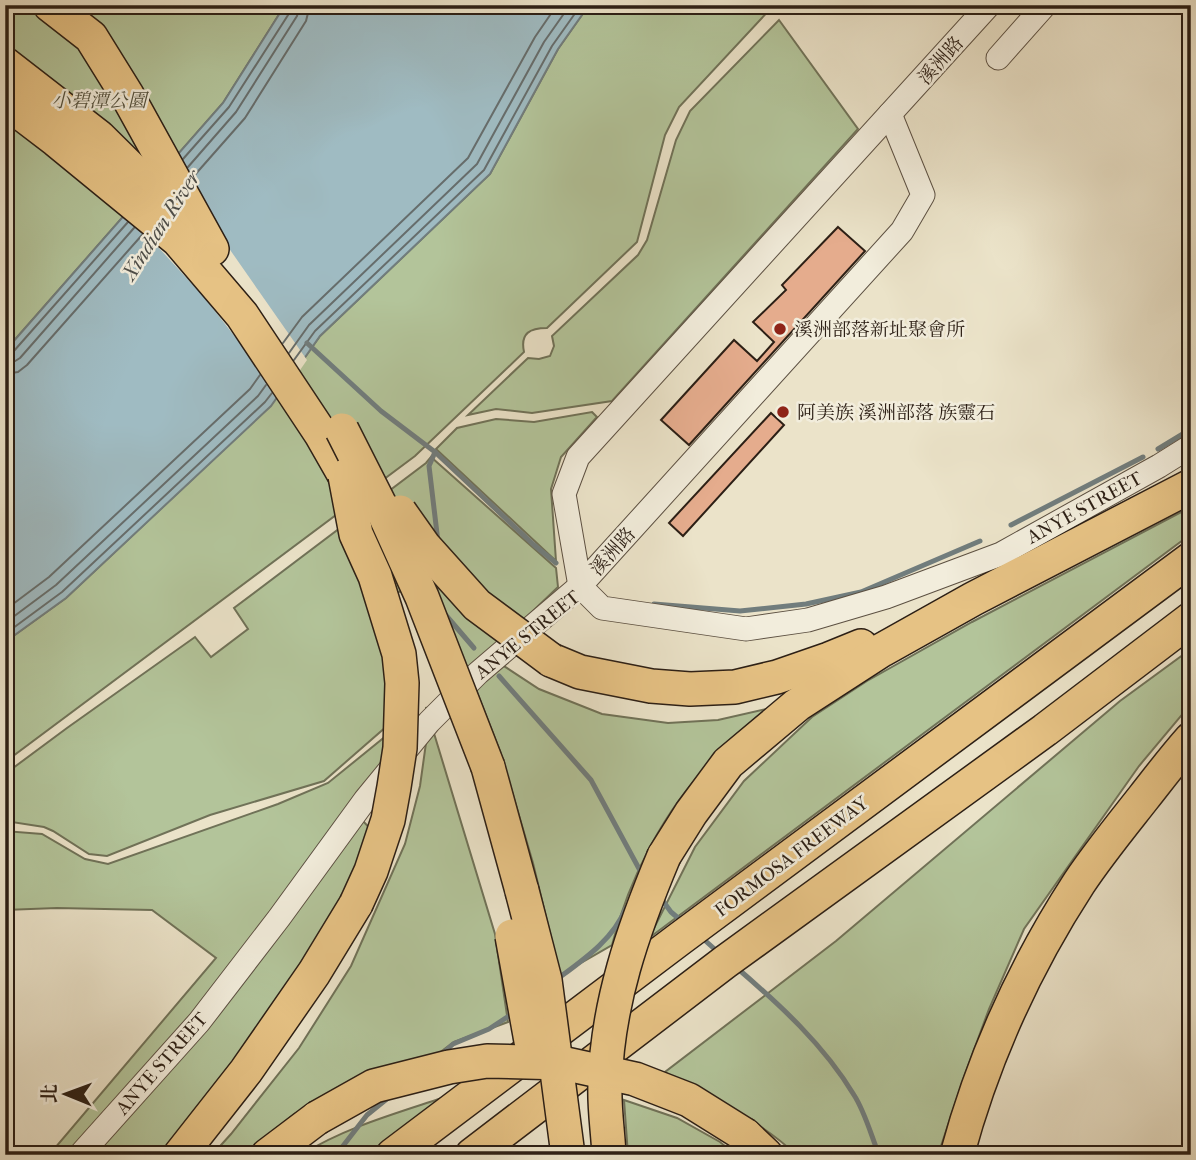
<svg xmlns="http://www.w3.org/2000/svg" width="1196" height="1160" viewBox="0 0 1196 1160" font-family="'IM FELL French Canon','Noto Serif TC',serif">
	<rect width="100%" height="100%" fill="#ebe3c9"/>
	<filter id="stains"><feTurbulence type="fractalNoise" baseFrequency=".00286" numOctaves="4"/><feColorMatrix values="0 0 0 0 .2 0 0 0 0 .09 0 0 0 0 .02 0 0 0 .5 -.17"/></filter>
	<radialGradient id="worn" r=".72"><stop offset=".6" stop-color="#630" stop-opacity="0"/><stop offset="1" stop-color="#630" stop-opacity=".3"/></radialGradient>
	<g fill="#b3c49a" stroke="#707258" stroke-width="2">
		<path d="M 5,5 L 285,5 L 223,103 L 5,351 Z"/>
		<path d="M 589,5 L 774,5 L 679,107 L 665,135 L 637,242 L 547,328 C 530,328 520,333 524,352 L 415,456 L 5,762 L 5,642 L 66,598 L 270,406 L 320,336 L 490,174 L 558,49 Z"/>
		<path d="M 779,20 L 858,129 L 612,401 L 532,413 L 496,409 L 468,415 L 528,358 L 539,359 L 550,356 L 554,346 L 552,336 L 638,255 L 647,240 L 676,140 L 690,111 Z"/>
		<path d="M 592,412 L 597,417 L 561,457 L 551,489 L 556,561 L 436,449 L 457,428 L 496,419 L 534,422 Z"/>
		<path d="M 431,457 L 556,568 L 558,587 L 487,655 L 539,689 L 602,714 L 668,723 L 718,720 L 775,707 C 755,724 733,741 714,759 C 665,808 629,878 612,945 L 560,975 L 533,863 L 500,751 L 469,672 L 420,580 L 375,606 L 395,719 L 324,781 L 210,815 L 107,856 L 89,854 L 53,831 L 44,827 L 5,821 L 5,774 L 67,728 L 195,637 L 211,657 L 248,629 L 234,608 L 426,463 Z"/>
		<path d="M 1191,507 L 1191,534 L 649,938 L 695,847 L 744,781 L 812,717 L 867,681 L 972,622 Z"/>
		<path d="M 1191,649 L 1191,704 L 1139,766 L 1024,929 L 989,1009 L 964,1077 L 938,1155 L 796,1155 C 760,1119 708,1099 665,1072 L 836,941 L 1120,701 Z"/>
		<path d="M 426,707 L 495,934 L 508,1022 L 454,1042 L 435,1056 L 348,1084 L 294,1114 L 244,1155 L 212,1155 L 231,1134 L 299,1048 L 351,966 L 405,844 L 420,786 L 427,736 Z"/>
		<path d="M 397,727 L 395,760 L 186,1028 L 71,1155 L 49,1155 L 216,958 L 152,910 L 57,908 L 5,910 L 5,831 L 42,834 L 85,859 L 108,864 L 278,804 L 328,783 Z"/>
		<path d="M 362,820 L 377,836 L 326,947 L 173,1155 L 90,1155 Z"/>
		<path d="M 442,1098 L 366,1155 L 301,1155 C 344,1128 394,1114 442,1098 Z"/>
		<path d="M 624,1100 L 677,1118 L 720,1142 L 736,1155 L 628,1155 Z"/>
	</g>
	<path fill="#9fbbc2" stroke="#717d7d" stroke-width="2" d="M 285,5 L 589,5 L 558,49 L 490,174 L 320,336 L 271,406 L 66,598 L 5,642 L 5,351 L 223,103 Z"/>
	<path fill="#ebe3c9" d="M 124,210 L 212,224 L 307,360 L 280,399 L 274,387 L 204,297 Z"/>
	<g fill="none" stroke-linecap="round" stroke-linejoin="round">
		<g stroke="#666d6c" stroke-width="2">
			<path d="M 183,159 L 229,107 L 290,12 L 291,5"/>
			<path d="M 188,167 L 236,112 L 297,16 L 300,5"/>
			<path d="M 193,177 L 245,118 L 306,21 L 310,5"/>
			<path d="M 283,343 L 302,317 L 468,158 L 535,37 L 557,5"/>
			<path d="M 289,353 L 309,325 L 477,164 L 544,42 L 570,5"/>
			<path d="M 5,355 L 13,352 L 128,222"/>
			<path d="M 294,360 L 315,331 L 484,170 L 552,46 L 581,5"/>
			<path d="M 5,363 L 12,363 L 20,358 L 134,228"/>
			<path d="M 5,374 L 18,372 L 27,365 L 142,235"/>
			<path d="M 5,610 L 49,577 L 250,389 L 260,375"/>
			<path d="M 5,623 L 56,585 L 258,396 L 266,385"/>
			<path d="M 5,634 L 62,592 L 265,402 L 272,393"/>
		</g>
		<g stroke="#717d7d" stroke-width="5">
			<path d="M 307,343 L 381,411 L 435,452 L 534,545 L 556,563"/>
			<path d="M 1158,449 L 1191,429"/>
			<path d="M 435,452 L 429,466 L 438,542"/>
			<path d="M 1011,525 L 1143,457"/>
			<path d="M 654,604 L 740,611 L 806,604 L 861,592 L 980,541"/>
			<path d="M 444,613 L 474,648"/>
			<path d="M 499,676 L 591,780 L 643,876"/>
			<path d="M 660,897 L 671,912 L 684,923"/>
			<path d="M 700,936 L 719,953"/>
			<path d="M 737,968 C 780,1005 824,1045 854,1095 C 865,1112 871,1135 879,1155"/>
			<path d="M 556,980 C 583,960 613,940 626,908"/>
			<path d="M 442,1054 L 453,1044 L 489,1029 L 515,1012"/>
			<path d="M 336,1155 L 367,1115 L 388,1098"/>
		</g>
	</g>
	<g fill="#e5ac8d" stroke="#2c1f15" stroke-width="2">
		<path d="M 838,227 L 865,251 L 689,445 L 661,420 L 734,340 L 757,361 L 774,342 L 753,322 L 786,290 L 782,285 Z"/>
		<path d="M 771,413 L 784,425 L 683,536 L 669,523 Z"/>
	</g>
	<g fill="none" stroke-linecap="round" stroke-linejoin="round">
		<g stroke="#5c5042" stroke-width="25">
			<g id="minor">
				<path d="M 998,58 L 1045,5"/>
				<path d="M 580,586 L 564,494 L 578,457 L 989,5"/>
				<path d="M 580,586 L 902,231 L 923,195 L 890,114"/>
				<path d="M 80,1155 L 199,1022 L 279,918 L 365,800 L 429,722 L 478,673 L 580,586 L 602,608 L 746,629 L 808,620 L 886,597 L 1001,554 L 1159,466 L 1191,446"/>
			</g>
		</g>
		<g stroke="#2c1f15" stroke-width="36">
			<g id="highway">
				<path d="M 50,5 L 91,37 L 127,95 L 212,249"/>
				<path d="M 5,64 L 99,137 L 180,217"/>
				<path d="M 5,101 L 56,140 L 178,240 L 242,315 L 321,434 L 345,476"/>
				<path d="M 551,660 L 580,672 L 651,686 L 690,689 L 735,687 L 777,677 L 829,659 L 861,646"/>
				<path d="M 488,767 L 522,891"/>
				<path d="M 664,856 L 691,813 L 728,763 L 797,705 L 882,650 L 973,599 L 1191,486"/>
				<path d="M 745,1135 L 766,1155"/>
				<path d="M 180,1155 L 246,1071 L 314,973 L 356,904"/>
				<path d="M 268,1155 L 317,1118"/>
				<path d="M 393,1155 L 678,940 L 1191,559"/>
				<path d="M 472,1155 L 725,962 L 1045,730 L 1191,619"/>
				<path d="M 957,1155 C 983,1059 1025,966 1079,883 C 1099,853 1122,825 1144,797 C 1159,778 1174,758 1191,739"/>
			</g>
		</g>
		<use href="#minor" stroke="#f2eddc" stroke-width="23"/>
		<use href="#highway" stroke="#e6c284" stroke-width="33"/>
		<g stroke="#2c1f15" stroke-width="36" stroke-linecap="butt">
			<g id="highway-bridge">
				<path d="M 342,430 L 384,513 L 422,597 L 488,767"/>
				<path d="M 345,476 L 356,534 L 375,576 L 399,654 L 402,683 L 400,748 L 394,787 L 388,820 L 371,871 L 356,904"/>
				<path d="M 400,512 L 424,546 L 477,605 L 551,660"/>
				<path d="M 522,891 L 545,980 L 568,1155"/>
				<path d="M 512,936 L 531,1041"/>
				<path d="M 317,1118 L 374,1086 L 449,1067 L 487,1061 L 562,1063 L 635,1079 L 689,1100 L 745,1135"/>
				<path d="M 609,1155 C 608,1132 604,1108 605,1085 C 607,1004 633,930 664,856"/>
			</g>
		</g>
		<use href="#highway-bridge" stroke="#e6c284" stroke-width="33"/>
	</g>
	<g fill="#8f2418" stroke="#f2eddc" stroke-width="2.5">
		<circle cx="780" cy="329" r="7"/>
		<circle cx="783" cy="412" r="7"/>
	</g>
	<g text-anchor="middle" stroke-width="5" stroke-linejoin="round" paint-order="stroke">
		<g font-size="19" fill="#2c1f15" stroke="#f2eddc">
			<text transform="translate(940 60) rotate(-48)" y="7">溪洲路</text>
			<text transform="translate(1084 507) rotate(-29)" y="7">ANYE STREET</text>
			<text transform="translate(612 551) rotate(-48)" y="7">溪洲路</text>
			<text transform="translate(527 634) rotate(-39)" y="7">ANYE STREET</text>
			<text transform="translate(791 856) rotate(-37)" y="7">FORMOSA FREEWAY</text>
			<text transform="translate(161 1063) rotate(-49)" y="7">ANYE STREET</text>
		</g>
		<g font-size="19" font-style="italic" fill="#54513d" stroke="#f2eddc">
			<text x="99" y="107">小碧潭公園</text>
		</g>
		<g font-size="19" fill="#2c1f15" stroke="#f2eddc" text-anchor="start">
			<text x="794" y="336">溪洲部落新址聚會所</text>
			<text x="797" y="419">阿美族 溪洲部落 族靈石</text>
		</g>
		<g font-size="21" font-style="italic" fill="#4e4e49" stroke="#f2eddc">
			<text transform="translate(161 225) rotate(-57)" y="7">Xindian River</text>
		</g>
	</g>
	<rect width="1196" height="1160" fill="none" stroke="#ebe3c9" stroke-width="28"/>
	<rect x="7" y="7" width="1182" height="1146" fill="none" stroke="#2c1f15" stroke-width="3.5"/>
	<rect x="14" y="14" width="1168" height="1132" fill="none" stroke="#2c1f15" stroke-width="2"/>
	<g transform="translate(66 1094) rotate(271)" stroke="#f2eddc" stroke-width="5" paint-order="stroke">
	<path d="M0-5L12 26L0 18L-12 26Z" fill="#2c1f15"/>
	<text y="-10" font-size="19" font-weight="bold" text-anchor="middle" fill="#2c1f15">北</text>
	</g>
	<rect width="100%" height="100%" filter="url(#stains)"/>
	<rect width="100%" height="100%" fill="url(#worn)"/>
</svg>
